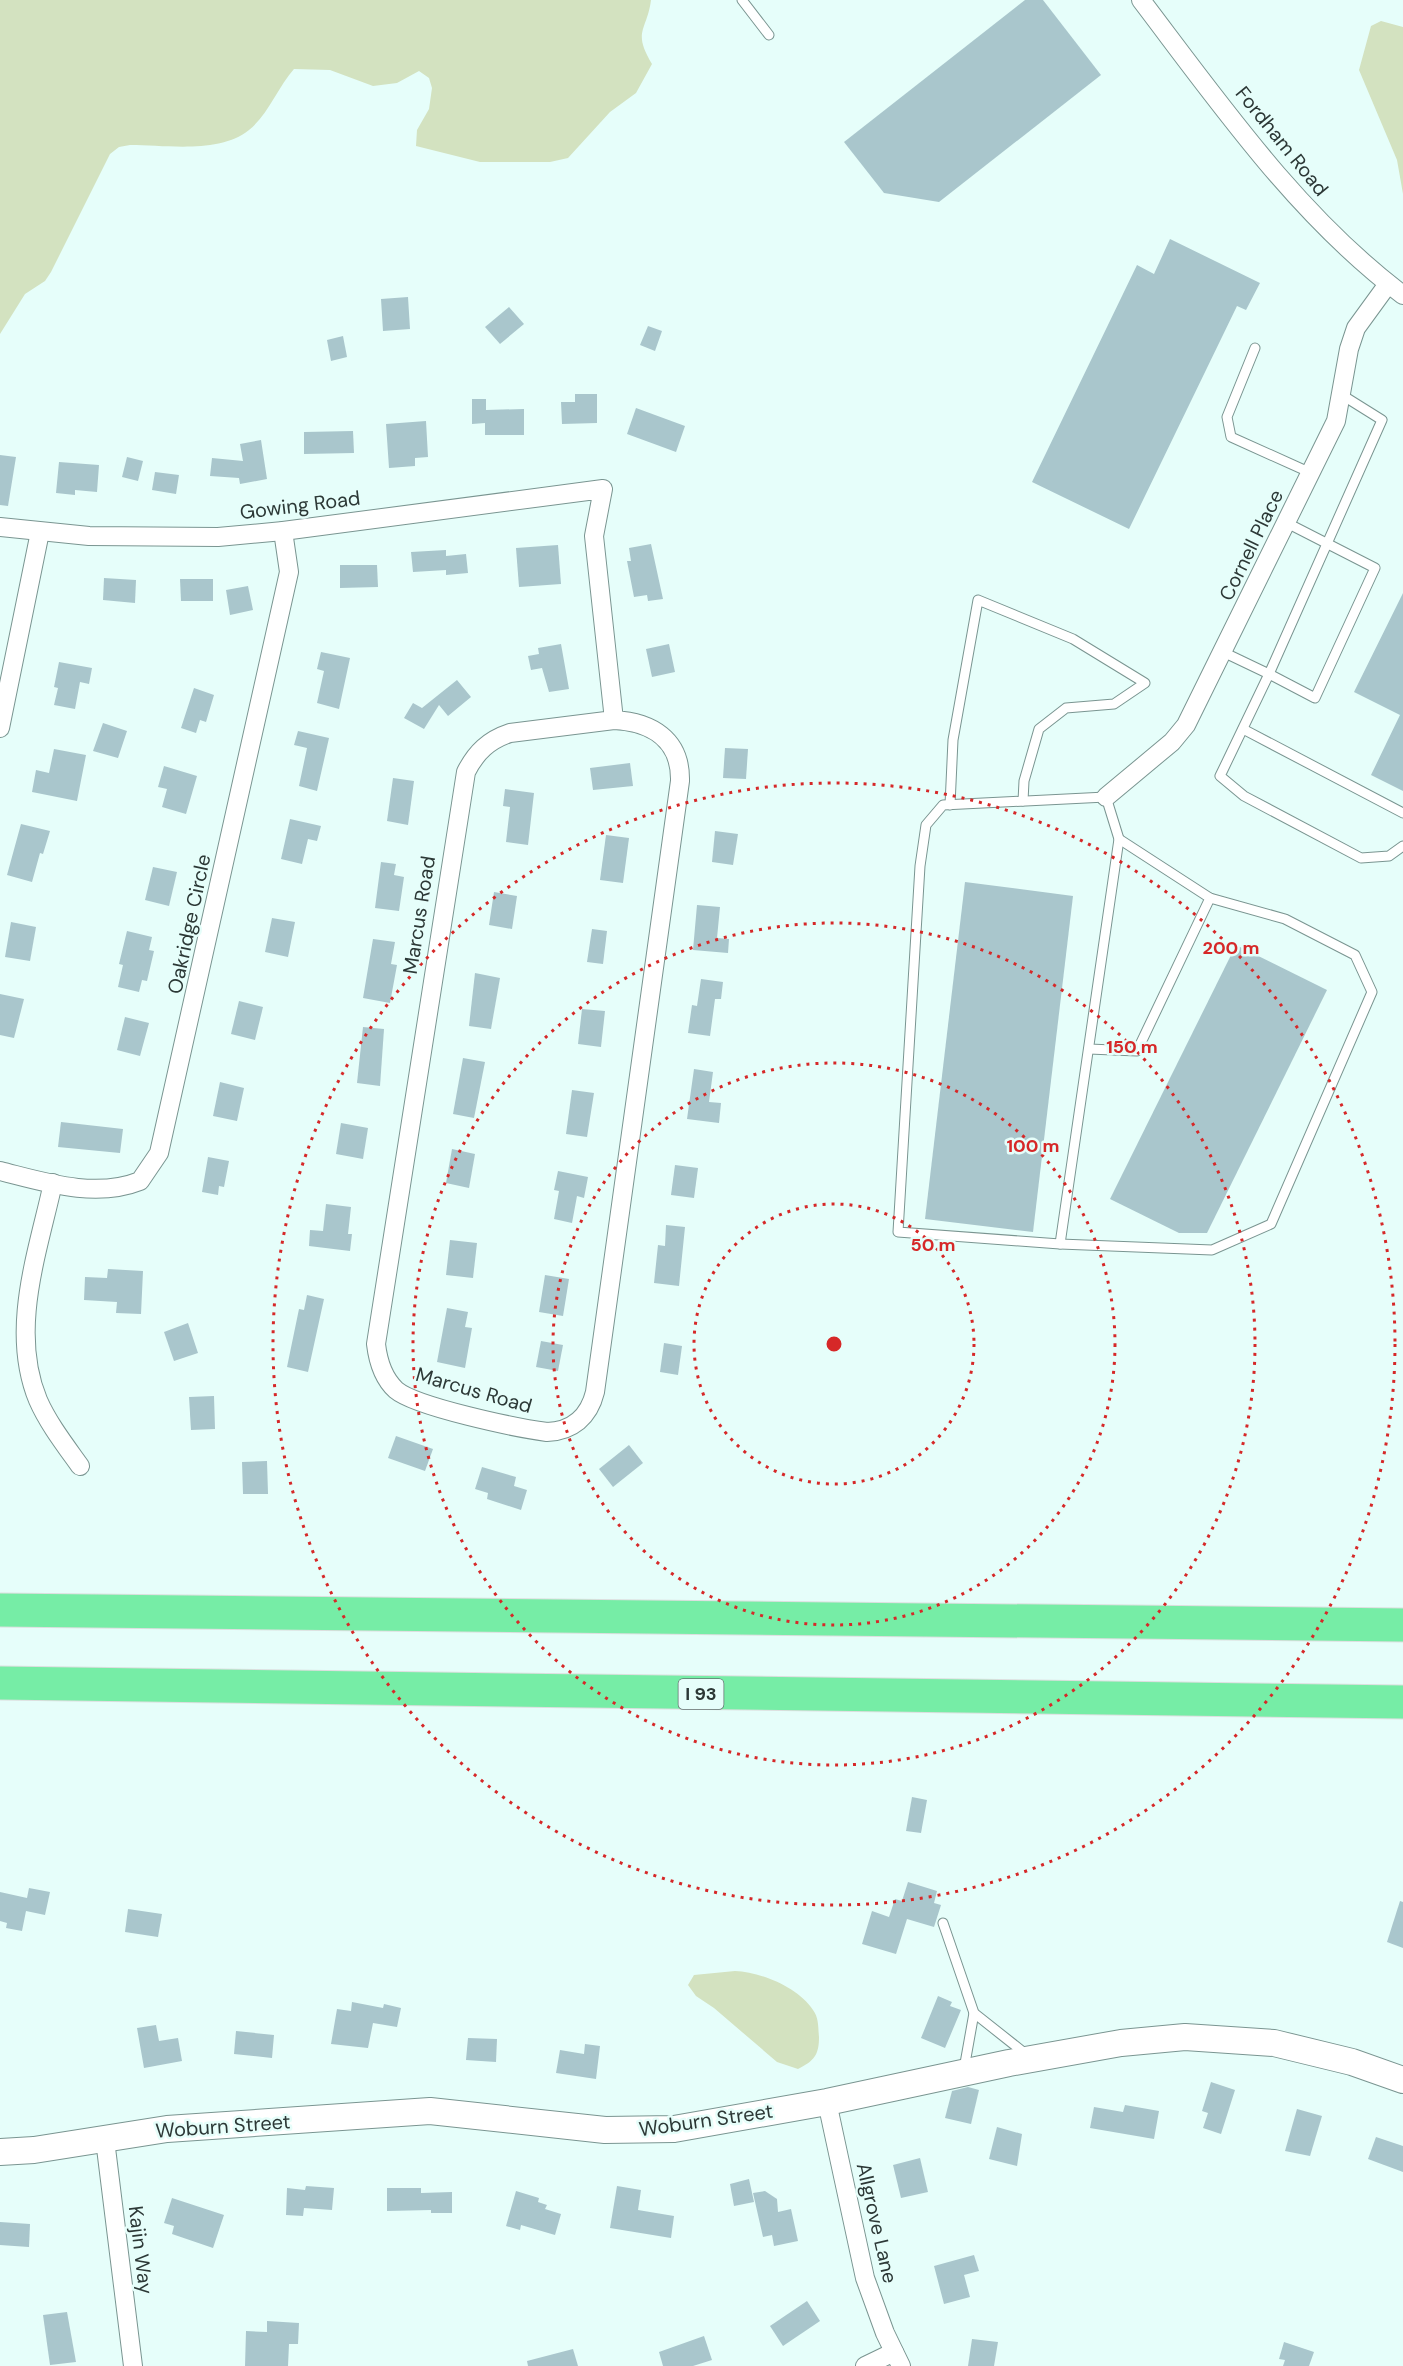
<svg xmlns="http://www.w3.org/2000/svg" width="1403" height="2366" viewBox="0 0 1403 2366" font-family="'DM Sans',sans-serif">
	<rect width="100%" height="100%" fill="#e6fefa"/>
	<g fill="#d3e2c0">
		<path d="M 0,0 L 651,0 C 647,31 632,31 652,64 L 636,93 L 610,112 L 568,158 L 550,162 L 480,162 L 416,146 L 417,130 L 429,109 L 432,88 L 429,78 L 419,71 L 397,83 L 373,86 L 330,70 L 294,69 C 278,87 268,115 249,130 C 219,154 167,145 130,145 L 119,147 L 110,154 L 51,272 L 45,281 L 25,294 L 0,334 Z"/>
		<path d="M 1381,21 L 1403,27 L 1403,194 L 1397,160 L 1359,70 L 1371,26 Z"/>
		<path d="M 735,1971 C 761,1972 798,1987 813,2010 C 819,2018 818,2027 819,2037 C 819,2055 814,2061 798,2069 L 777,2062 L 714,2008 L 696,1996 L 688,1985 L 694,1975 Z"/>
	</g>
	<g fill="#a9c6cc">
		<path d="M 1025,0 L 1043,0 L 1101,75 L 939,202 L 884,193 L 844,142 Z"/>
		<path d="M 1170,239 L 1260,283 L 1246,310 L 1237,306 L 1129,529 L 1032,482 L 1137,265 L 1154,274 Z"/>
		<path d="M 408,297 L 410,329 L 383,331 L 381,299 Z"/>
		<path d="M 509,307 L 524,324 L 500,344 L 485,327 Z"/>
		<path d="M 648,326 L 662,331 L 655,351 L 640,345 Z"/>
		<path d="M 343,336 L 347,357 L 331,361 L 327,340 Z"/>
		<path d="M 575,394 L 597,394 L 597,423 L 562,424 L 561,402 L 575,402 Z"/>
		<path d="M 472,399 L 486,399 L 486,410 L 524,409 L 524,435 L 485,435 L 485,423 L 472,424 Z"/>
		<path d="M 636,408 L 685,426 L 676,452 L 627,434 Z"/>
		<path d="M 426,421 L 428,457 L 415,458 L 415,466 L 389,468 L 386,424 Z"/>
		<path d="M 353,431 L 354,453 L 304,454 L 304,432 Z"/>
		<path d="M 261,440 L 267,479 L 240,484 L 239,478 L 210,476 L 212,458 L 243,461 L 240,444 Z"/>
		<path d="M 0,455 L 16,457 L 8,506 L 0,505 Z"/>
		<path d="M 127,457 L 143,461 L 138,481 L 122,477 Z"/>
		<path d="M 59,462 L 99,465 L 97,492 L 75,490 L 75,495 L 56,493 Z"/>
		<path d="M 155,472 L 179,475 L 176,494 L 152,490 Z"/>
		<path d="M 651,544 L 663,599 L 648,601 L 647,595 L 634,597 L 627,561 L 631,561 L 629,548 Z"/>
		<path d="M 558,545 L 561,584 L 519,587 L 516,548 Z"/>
		<path d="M 446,550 L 446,556 L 466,554 L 468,573 L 446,575 L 446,570 L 413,572 L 411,552 Z"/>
		<path d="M 340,565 L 377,565 L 378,587 L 340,588 Z"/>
		<path d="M 104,578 L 136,580 L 135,603 L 103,600 Z"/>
		<path d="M 180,579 L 213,579 L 213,601 L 181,601 Z"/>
		<path d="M 248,586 L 253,610 L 230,615 L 226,590 Z"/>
		<path d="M 1403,593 L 1403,791 L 1371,775 L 1400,715 L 1354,692 Z"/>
		<path d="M 561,644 L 569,689 L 549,692 L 542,668 L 531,670 L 528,656 L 539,654 L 538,648 Z"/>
		<path d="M 669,644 L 675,672 L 652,677 L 646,649 Z"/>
		<path d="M 321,652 L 350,658 L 339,709 L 317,703 L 324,671 L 317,669 Z"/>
		<path d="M 59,662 L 92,668 L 89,684 L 80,682 L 75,709 L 54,705 L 58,688 L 54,687 Z"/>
		<path d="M 457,680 L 471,697 L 448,716 L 439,705 L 424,729 L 404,718 L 413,703 L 422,708 Z"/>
		<path d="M 194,688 L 214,695 L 206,722 L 200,720 L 196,733 L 181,728 Z"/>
		<path d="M 103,723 L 127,731 L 118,758 L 93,751 Z"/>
		<path d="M 298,731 L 329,738 L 317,791 L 299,786 L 307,748 L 294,745 Z"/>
		<path d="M 725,748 L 748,749 L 746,779 L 723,778 Z"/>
		<path d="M 54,749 L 86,755 L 77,801 L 32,792 L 36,770 L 49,773 Z"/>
		<path d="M 630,763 L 633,786 L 593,790 L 590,768 Z"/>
		<path d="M 164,766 L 197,776 L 186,814 L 162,807 L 167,789 L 158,787 Z"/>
		<path d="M 393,778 L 414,781 L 408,825 L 387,821 Z"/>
		<path d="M 505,789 L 534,793 L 528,845 L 506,842 L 510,807 L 503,806 Z"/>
		<path d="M 290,819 L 321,826 L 317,841 L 308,839 L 302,864 L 281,859 Z"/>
		<path d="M 21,824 L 50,831 L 43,854 L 40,853 L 32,882 L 7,875 Z"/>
		<path d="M 715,831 L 738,834 L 733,865 L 712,862 Z"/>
		<path d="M 606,835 L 629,838 L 623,883 L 600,880 Z"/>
		<path d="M 381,862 L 396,864 L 394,875 L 404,877 L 399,911 L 375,908 Z"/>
		<path d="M 153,867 L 177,872 L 169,906 L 145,900 Z"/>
		<path d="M 965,882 L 1073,896 L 1033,1232 L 925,1219 Z"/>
		<path d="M 494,892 L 517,896 L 512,929 L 489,925 Z"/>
		<path d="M 697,905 L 720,907 L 717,938 L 729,939 L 728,953 L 693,950 Z"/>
		<path d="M 272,918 L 295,922 L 288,957 L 265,952 Z"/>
		<path d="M 11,922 L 36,927 L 30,961 L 5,957 Z"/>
		<path d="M 592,929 L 607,931 L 603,964 L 587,962 Z"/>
		<path d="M 127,931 L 152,937 L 149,950 L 154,951 L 147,981 L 142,980 L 139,992 L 118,987 L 123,965 L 119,964 Z"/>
		<path d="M 373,939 L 395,942 L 391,964 L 397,965 L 390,1003 L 363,998 Z"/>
		<path d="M 1236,945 L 1327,990 L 1207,1233 L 1179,1233 L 1110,1199 Z"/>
		<path d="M 475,973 L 500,978 L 491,1029 L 469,1026 Z"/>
		<path d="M 701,979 L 723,982 L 721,999 L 715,999 L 710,1036 L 688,1033 L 692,1005 L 697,1006 Z"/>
		<path d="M 0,994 L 24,999 L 14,1038 L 0,1035 Z"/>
		<path d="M 239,1001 L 263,1007 L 255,1040 L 231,1034 Z"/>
		<path d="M 582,1009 L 605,1011 L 601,1047 L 578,1044 Z"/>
		<path d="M 125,1017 L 149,1023 L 140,1056 L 117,1050 Z"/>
		<path d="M 363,1027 L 384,1029 L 380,1086 L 357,1083 Z"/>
		<path d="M 463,1058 L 485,1062 L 474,1118 L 453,1114 Z"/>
		<path d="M 694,1069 L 713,1072 L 709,1102 L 721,1103 L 719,1123 L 687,1119 Z"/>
		<path d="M 220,1082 L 244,1088 L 237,1121 L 213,1116 Z"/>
		<path d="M 572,1090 L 594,1093 L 587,1137 L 566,1134 Z"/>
		<path d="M 61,1122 L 123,1129 L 120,1153 L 58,1147 Z"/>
		<path d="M 341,1123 L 368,1128 L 363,1159 L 336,1154 Z"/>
		<path d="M 452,1149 L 475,1154 L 469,1188 L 446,1183 Z"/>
		<path d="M 208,1157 L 229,1161 L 224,1187 L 219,1186 L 218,1195 L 202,1192 Z"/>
		<path d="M 675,1165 L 698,1168 L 694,1198 L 671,1195 Z"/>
		<path d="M 558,1171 L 588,1177 L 584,1198 L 577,1196 L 572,1223 L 554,1219 L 559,1191 L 554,1190 Z"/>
		<path d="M 326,1204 L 351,1207 L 348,1234 L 352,1234 L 350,1251 L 309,1246 L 310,1230 L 323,1231 Z"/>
		<path d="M 666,1225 L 685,1227 L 679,1286 L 654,1283 L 658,1245 L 665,1246 Z"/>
		<path d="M 450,1240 L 477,1243 L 473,1278 L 446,1275 Z"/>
		<path d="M 108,1269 L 143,1271 L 141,1314 L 116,1313 L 117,1302 L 84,1300 L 85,1277 L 107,1278 Z"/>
		<path d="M 545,1275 L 569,1279 L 563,1316 L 539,1312 Z"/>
		<path d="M 307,1295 L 324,1299 L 308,1372 L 287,1367 L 299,1309 L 304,1310 Z"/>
		<path d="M 447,1308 L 468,1312 L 465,1327 L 472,1328 L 465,1368 L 437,1362 Z"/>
		<path d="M 188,1323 L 198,1353 L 174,1361 L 164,1332 Z"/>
		<path d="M 541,1341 L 563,1345 L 558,1371 L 536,1367 Z"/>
		<path d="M 664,1343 L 682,1346 L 678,1375 L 660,1372 Z"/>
		<path d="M 214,1396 L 215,1429 L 191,1430 L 189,1397 Z"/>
		<path d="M 396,1436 L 433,1449 L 425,1471 L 388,1458 Z"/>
		<path d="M 629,1445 L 643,1463 L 613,1487 L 599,1469 Z"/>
		<path d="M 267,1461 L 268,1494 L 243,1494 L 242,1462 Z"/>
		<path d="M 482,1467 L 516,1477 L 514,1486 L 527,1490 L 521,1510 L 487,1499 L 488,1493 L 475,1489 Z"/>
		<path d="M 912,1797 L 927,1800 L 921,1833 L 906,1831 Z"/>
		<path d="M 908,1882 L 937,1891 L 934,1903 L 941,1905 L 934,1927 L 907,1919 L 896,1954 L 862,1944 L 872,1911 L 889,1917 L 895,1899 L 902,1901 Z"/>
		<path d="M 29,1888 L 50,1892 L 45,1915 L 26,1911 L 22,1931 L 6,1928 L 7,1923 L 0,1921 L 0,1892 L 27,1898 Z"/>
		<path d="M 1400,1901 L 1403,1902 L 1403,1948 L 1387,1942 Z"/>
		<path d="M 128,1909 L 162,1914 L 158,1937 L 125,1932 Z"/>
		<path d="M 938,1996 L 952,2002 L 950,2006 L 961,2010 L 945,2048 L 921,2038 Z"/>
		<path d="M 352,2002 L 383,2008 L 384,2004 L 401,2008 L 397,2027 L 373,2023 L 368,2048 L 331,2044 L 337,2009 L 351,2011 Z"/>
		<path d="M 156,2025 L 159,2041 L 178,2038 L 182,2061 L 144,2068 L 137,2028 Z"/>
		<path d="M 236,2031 L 274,2035 L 272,2058 L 234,2054 Z"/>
		<path d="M 468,2038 L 497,2039 L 496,2062 L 466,2060 Z"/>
		<path d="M 585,2044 L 600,2046 L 596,2079 L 556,2073 L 560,2050 L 584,2054 Z"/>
		<path d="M 1211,2082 L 1235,2090 L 1221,2134 L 1203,2128 L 1208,2113 L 1202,2111 Z"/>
		<path d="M 968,2087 L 979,2090 L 971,2124 L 945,2118 L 952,2091 Z"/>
		<path d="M 1125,2105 L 1159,2111 L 1154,2139 L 1090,2128 L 1094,2107 L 1123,2112 Z"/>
		<path d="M 1297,2109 L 1322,2116 L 1310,2156 L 1285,2151 Z"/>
		<path d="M 997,2127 L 1022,2134 L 1017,2166 L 989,2159 Z"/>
		<path d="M 1376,2137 L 1403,2146 L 1403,2172 L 1368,2159 Z"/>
		<path d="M 920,2158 L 928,2192 L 901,2198 L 893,2165 Z"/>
		<path d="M 749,2179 L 754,2202 L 734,2206 L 730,2184 Z"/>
		<path d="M 306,2186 L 334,2188 L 332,2210 L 304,2208 L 303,2216 L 286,2215 L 287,2188 L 305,2190 Z"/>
		<path d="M 617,2186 L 641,2190 L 638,2210 L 674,2216 L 671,2238 L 610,2228 Z"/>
		<path d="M 387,2188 L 421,2188 L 421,2193 L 452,2192 L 452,2213 L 431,2213 L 431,2210 L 387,2211 Z"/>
		<path d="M 516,2191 L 539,2198 L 538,2202 L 547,2205 L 545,2209 L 561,2214 L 555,2235 L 521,2225 L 520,2230 L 506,2226 Z"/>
		<path d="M 765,2191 L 777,2199 L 778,2212 L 791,2209 L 798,2241 L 774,2246 L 772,2235 L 763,2237 L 753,2193 Z"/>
		<path d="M 172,2198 L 224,2215 L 213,2248 L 172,2234 L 174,2226 L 164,2223 Z"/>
		<path d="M 0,2222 L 30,2224 L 29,2247 L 0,2245 Z"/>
		<path d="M 974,2255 L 979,2271 L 964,2275 L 970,2297 L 944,2304 L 934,2266 Z"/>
		<path d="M 807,2301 L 820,2321 L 783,2346 L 770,2326 Z"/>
		<path d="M 67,2312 L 76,2362 L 50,2365 L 43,2315 Z"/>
		<path d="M 267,2321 L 299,2323 L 298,2344 L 289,2344 L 288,2366 L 245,2366 L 246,2331 L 267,2332 Z"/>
		<path d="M 704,2336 L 712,2360 L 693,2366 L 663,2366 L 659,2352 Z"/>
		<path d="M 972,2339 L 998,2342 L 994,2366 L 968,2366 Z"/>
		<path d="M 1284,2342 L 1314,2352 L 1309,2366 L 1283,2366 L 1285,2360 L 1279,2359 Z"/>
		<path d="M 573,2349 L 578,2366 L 528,2366 L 527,2361 Z"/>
	</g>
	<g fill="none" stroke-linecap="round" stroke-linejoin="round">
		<g stroke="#7a9591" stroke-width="11">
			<g id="lane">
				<path d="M 742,0 L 769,35"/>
				<path d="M 1255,348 L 1227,417 L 1231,437 L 1311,473"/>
				<path d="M 1287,523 L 1375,568 L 1315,698 L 1269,674 L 1220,776 L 1244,796 L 1361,858 L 1389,856 L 1403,846"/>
				<path d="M 1223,652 L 1269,674 L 1382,420 L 1342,395"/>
				<path d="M 1243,729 L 1403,813"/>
				<path d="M 1106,797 L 1119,839 L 1060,1244 L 898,1232 L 920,866 L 926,825 L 943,805 Z"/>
				<path d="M 950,805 L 953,740 L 978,600 L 1073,639 L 1145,683 L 1114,704 L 1066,708 L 1039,729 L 1024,781 L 1023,801"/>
				<path d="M 1089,1049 L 1137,1051 L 1210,898 L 1119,839"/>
				<path d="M 1060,1244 L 1212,1250 L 1271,1224 L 1372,992 L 1355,955 L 1285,919 L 1210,898"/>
				<path d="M 943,1923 L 974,2013 L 1027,2055"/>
				<path d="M 964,2069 L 974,2013"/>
			</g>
		</g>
		<g stroke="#7a9591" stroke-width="20">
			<g id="street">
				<path d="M 1141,0 C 1220,104 1298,216 1403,295"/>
				<path d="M 0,527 L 89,536 L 218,537 L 283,531 L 603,489 L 594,536 L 614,720 L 510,733 C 489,740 476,752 466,772 L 376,1344 C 378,1361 383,1378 396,1390 C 416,1407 517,1428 547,1432 C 572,1431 589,1417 595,1392 L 680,781 C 681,739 651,722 614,720"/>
				<path d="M 0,728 L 40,532"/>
				<path d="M 1106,797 L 1172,742 L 1186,725 L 1336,421 L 1349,349 L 1356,328 L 1388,284"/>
				<path d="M 0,1171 C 44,1182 95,1199 140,1181 L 159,1153 L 289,572 L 283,531"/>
				<path d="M 53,1183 C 38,1252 9,1330 38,1400 C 48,1423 65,1445 80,1466"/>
				<path d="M 827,2102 L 865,2278 L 885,2333 L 901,2366"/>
				<path d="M 105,2140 L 133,2366"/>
				<path d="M 865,2366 L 894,2352"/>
			</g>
		</g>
		<g stroke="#7a9591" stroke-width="28">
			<path id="secondary" d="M 0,2152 L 34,2150 L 167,2129 L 430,2111 L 605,2130 L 674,2129 L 827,2102 L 1009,2063 L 1121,2043 L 1185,2037 L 1274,2043 L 1352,2062 L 1403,2080"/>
		</g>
		<g stroke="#dddfdf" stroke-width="35">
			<g id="highway">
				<path d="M 0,1610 L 1403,1625"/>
				<path d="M 0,1683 L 1403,1702"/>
			</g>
		</g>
		<use href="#lane" stroke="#fff" stroke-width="9"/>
		<use href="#street" stroke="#fff" stroke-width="18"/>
		<use href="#secondary" stroke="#fff" stroke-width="26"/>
		<use href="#highway" stroke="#76eda6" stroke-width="33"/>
	</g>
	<g fill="none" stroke="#d62828" stroke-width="3" stroke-dasharray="3 6">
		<circle cx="834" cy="1344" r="140"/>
		<circle cx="834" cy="1344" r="281"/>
		<circle cx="834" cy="1344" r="421"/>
		<circle cx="834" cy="1344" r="561"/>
	</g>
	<g text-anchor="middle" stroke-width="5" stroke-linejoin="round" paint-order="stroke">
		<rect fill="#e6fefa" stroke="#647371" stroke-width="1.5" x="678.5" y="1679" width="45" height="30" rx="4.5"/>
		<g font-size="18" font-weight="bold" fill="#2c3836">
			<text x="701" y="1700">I 93</text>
		</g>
		<g font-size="20" fill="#2c3836" stroke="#e6fefa">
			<text transform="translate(1282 141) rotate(51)" y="7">Fordham Road</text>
			<text transform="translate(300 505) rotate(-7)" y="7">Gowing Road</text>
			<text transform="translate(1251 545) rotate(-64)" y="7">Cornell Place</text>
			<text transform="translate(419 915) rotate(-81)" y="7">Marcus Road</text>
			<text transform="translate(189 924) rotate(-78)" y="7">Oakridge Circle</text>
			<text transform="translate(474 1390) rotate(16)" y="7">Marcus Road</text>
			<text transform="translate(706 2120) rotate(-8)" y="7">Woburn Street</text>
			<text transform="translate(223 2126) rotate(-4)" y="7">Woburn Street</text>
			<text transform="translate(877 2223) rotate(77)" y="7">Allgrove Lane</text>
			<text transform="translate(141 2250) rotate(83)" y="7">Kajin Way</text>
		</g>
	</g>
	<circle cx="834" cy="1344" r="9" fill="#d62828" stroke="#e6fefa" stroke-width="3"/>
	<g font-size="18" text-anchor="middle" font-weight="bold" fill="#d62828" stroke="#e6fefa" stroke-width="5" stroke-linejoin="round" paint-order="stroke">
		<text x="1231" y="954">200 m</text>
		<text x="1132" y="1053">150 m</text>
		<text x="1033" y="1152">100 m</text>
		<text x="933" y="1251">50 m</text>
	</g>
</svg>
